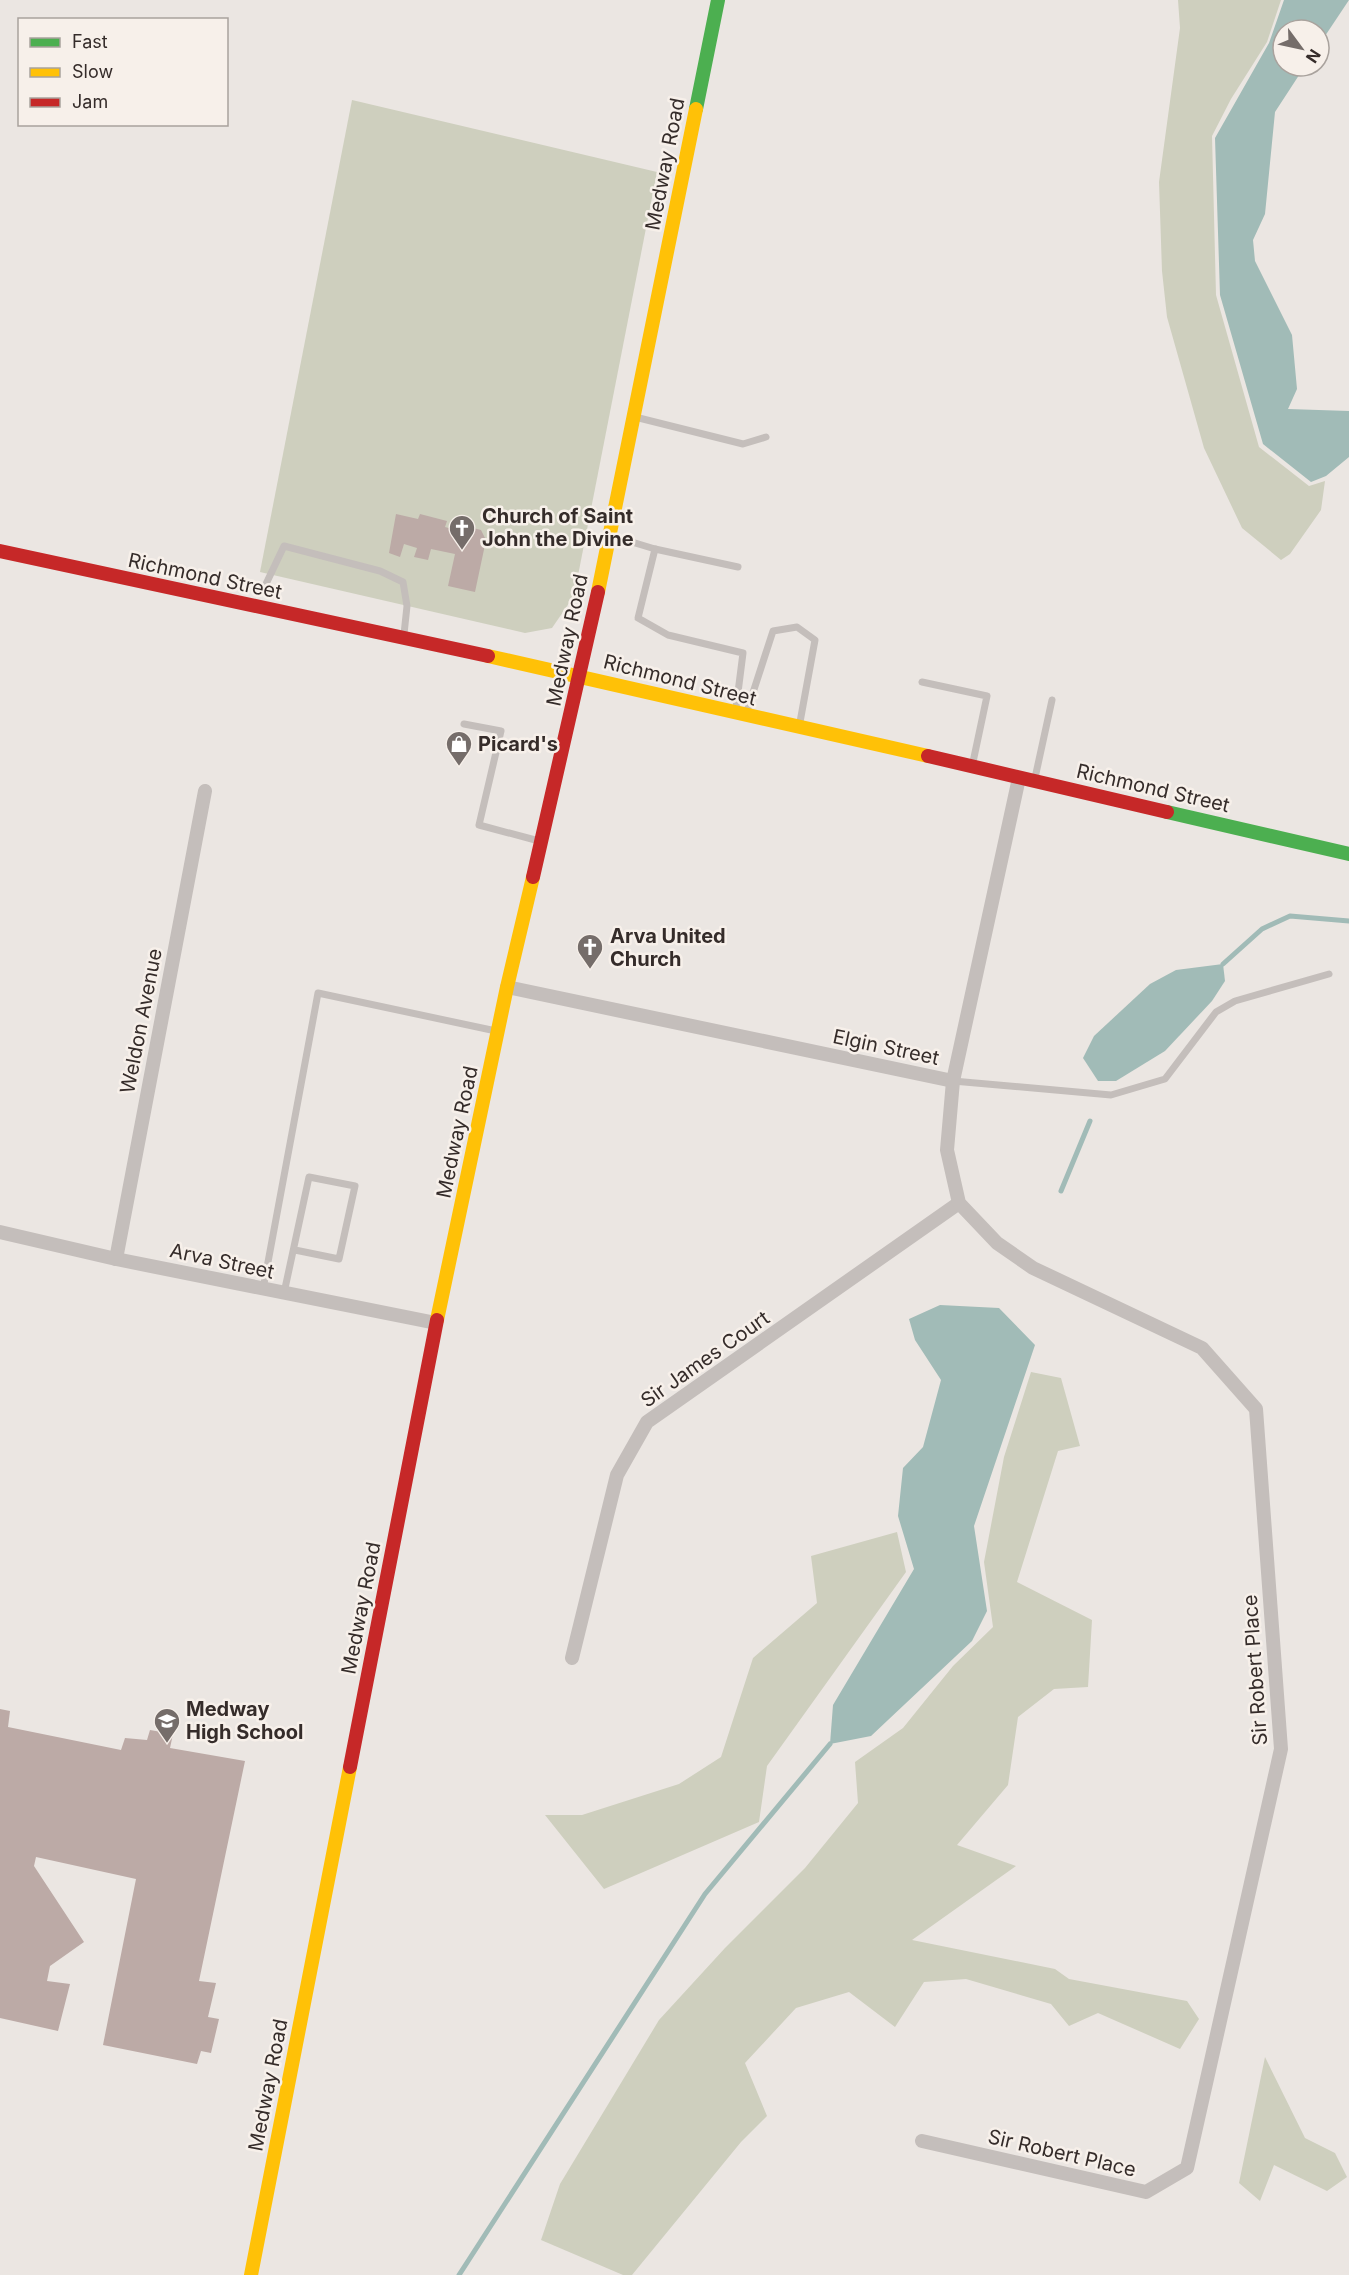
<svg xmlns="http://www.w3.org/2000/svg" width="1349" height="2275" viewBox="0 0 1349 2275" font-family="Inter,sans-serif">
	<rect width="100%" height="100%" fill="#ebe6e2"/>
	<g fill="#cecfbe">
		<path d="M 1178,0 L 1281,0 L 1267,42 L 1231,99 L 1212,136 L 1216,295 L 1259,447 L 1309,486 L 1325,481 L 1321,510 L 1290,554 L 1281,560 L 1242,528 L 1204,448 L 1167,317 L 1162,271 L 1159,182 L 1180,28 Z"/>
		<path d="M 352,100 L 657,172 L 574,596 L 552,628 L 525,633 L 260,572 Z"/>
		<path d="M 1031,1372 L 1061,1378 L 1080,1446 L 1058,1451 L 1017,1582 L 1092,1620 L 1088,1687 L 1054,1689 L 1018,1717 L 1008,1785 L 957,1845 L 1016,1866 L 912,1940 L 1055,1969 L 1069,1979 L 1187,2001 L 1199,2019 L 1180,2049 L 1098,2013 L 1069,2026 L 1051,2004 L 966,1979 L 924,1982 L 895,2027 L 849,1992 L 796,2008 L 745,2063 L 767,2116 L 741,2142 L 632,2275 L 623,2275 L 541,2240 L 560,2184 L 659,2020 L 725,1948 L 805,1868 L 858,1803 L 855,1762 L 903,1728 L 953,1666 L 993,1627 L 984,1562 L 1004,1457 Z"/>
		<path d="M 897,1532 L 906,1572 L 767,1766 L 759,1822 L 604,1889 L 545,1815 L 582,1815 L 679,1784 L 721,1757 L 753,1658 L 817,1603 L 811,1556 Z"/>
		<path d="M 1265,2057 L 1305,2138 L 1335,2153 L 1347,2177 L 1327,2191 L 1274,2165 L 1260,2201 L 1239,2183 Z"/>
	</g>
	<g fill="#a1bbb7">
		<path d="M 1284,0 L 1349,0 L 1319,45 L 1319,30 L 1283,30 L 1283,66 L 1305,66 L 1275,112 L 1265,214 L 1253,240 L 1255,261 L 1292,335 L 1297,389 L 1288,409 L 1349,411 L 1349,457 L 1326,476 L 1311,482 L 1263,444 L 1220,295 L 1215,138 L 1269,43 Z"/>
		<path d="M 1223,964 L 1225,981 L 1212,1001 L 1165,1051 L 1116,1081 L 1098,1081 L 1083,1058 L 1094,1036 L 1150,984 L 1176,970 Z"/>
		<path d="M 940,1305 L 999,1308 L 1035,1345 L 974,1526 L 987,1611 L 972,1641 L 871,1736 L 830,1744 L 833,1705 L 914,1569 L 898,1516 L 903,1468 L 923,1447 L 941,1380 L 915,1340 L 909,1319 Z"/>
	</g>
	<g fill="none" stroke-linecap="round" stroke-linejoin="round">
		<g stroke="#a1bbb7" stroke-width="5">
			<path d="M 1223,964 L 1262,929 L 1290,916 L 1349,921"/>
			<path d="M 1061,1191 L 1090,1121"/>
			<path d="M 459,2275 L 705,1894 L 830,1744"/>
		</g>
	</g>
	<g fill="#bcaaa6">
		<path d="M 396,514 L 418,519 L 420,514 L 447,521 L 445,527 L 452,529 L 450,534 L 460,537 L 473,528 L 481,530 L 486,540 L 475,592 L 448,586 L 455,554 L 431,549 L 428,560 L 414,557 L 417,548 L 404,544 L 400,557 L 389,553 Z"/>
		<path d="M 0,1709 L 10,1711 L 8,1727 L 121,1750 L 125,1738 L 147,1740 L 150,1730 L 173,1734 L 170,1748 L 245,1761 L 199,1981 L 216,1983 L 208,2017 L 219,2019 L 211,2053 L 201,2051 L 197,2064 L 103,2045 L 136,1879 L 36,1857 L 34,1866 L 84,1942 L 50,1966 L 47,1981 L 70,1984 L 58,2031 L 0,2018 Z"/>
	</g>
	<g fill="none" stroke-linecap="round" stroke-linejoin="round">
		<g stroke="#c4bebb" stroke-width="7">
			<path d="M 635,417 L 743,444 L 766,437"/>
			<path d="M 612,536 L 655,549 L 738,567"/>
			<path d="M 655,549 L 638,618 L 668,635 L 743,653 L 736,708"/>
			<path d="M 265,586 L 284,546 L 380,571 L 403,582 L 407,606 L 404,634"/>
			<path d="M 922,682 L 987,696 L 973,762"/>
			<path d="M 747,711 L 773,631 L 797,627 L 815,640 L 800,722"/>
			<path d="M 464,724 L 501,731 L 479,825 L 539,841"/>
			<path d="M 1035,778 L 1052,700"/>
			<path d="M 953,1081 L 1111,1095 L 1165,1079 L 1216,1012 L 1235,1001 L 1329,974"/>
			<path d="M 263,1289 L 318,993 L 496,1031"/>
			<path d="M 284,1293 L 309,1177 L 355,1186 L 339,1259 L 295,1250"/>
		</g>
		<g stroke="#c4bebb" stroke-width="14">
			<path d="M 507,987 L 953,1081"/>
			<path d="M 0,1232 L 116,1259 L 436,1323"/>
			<path d="M 116,1259 L 205,791"/>
			<path d="M 572,1658 L 617,1475 L 647,1422 L 959,1203"/>
			<path d="M 922,2141 L 1146,2192 L 1187,2168 L 1281,1749 L 1256,1409 L 1202,1348 L 1033,1268 L 997,1243 L 959,1203 L 947,1150 L 953,1081 L 1019,778"/>
		</g>
		<g stroke="#4caf50" stroke-width="14">
			<path d="M 696,109 L 718,0"/>
			<path d="M 1167,812 L 1349,854"/>
		</g>
		<g stroke="#ffc107" stroke-width="14">
			<path d="M 598,592 L 696,109"/>
			<path d="M 488,656 L 928,756"/>
			<path d="M 437,1320 L 507,987 L 533,877"/>
			<path d="M 251,2275 L 350,1767"/>
		</g>
		<g stroke="#c62828" stroke-width="14">
			<path d="M 0,551 L 488,656"/>
			<path d="M 928,756 L 1167,812"/>
			<path d="M 533,877 L 598,592"/>
			<path d="M 350,1767 L 437,1320"/>
		</g>
	</g>
	<defs>
		<g id="church-pin" transform="scale(1.35)"><path d="M0 17L-7.5 6A9.5 9.5 0 1 1 7.5 6Z" fill="#756d6a" stroke="#f7f0ea"/><path d="M-1.2-6h2.4v3.5h3.3v2.4h-3.3V6h-2.4V-.1h-3.3v-2.4h3.3Z" fill="#fff"/></g>
		<g id="shop-pin" transform="scale(1.35)"><path d="M0 17L-7.5 6A9.5 9.5 0 1 1 7.5 6Z" fill="#756d6a" stroke="#f7f0ea"/><path d="M-5-2.5h2.3a2.7 3.5 0 0 1 5.4 0H5L5.5 6h-11ZM-1.5-2.5h3a1.5 2.3 0 0 0-3 0Z" fill="#fff"/></g>
		<g id="school-pin" transform="scale(1.35)"><path d="M0 17L-7.5 6A9.5 9.5 0 1 1 7.5 6Z" fill="#756d6a" stroke="#f7f0ea"/><path d="M0-5L7-2L0 1L-7-2ZM-4 1L0 2.5L4 1V4Q0 6-4 4Z" fill="#fff"/></g>
	</defs>
	<g fill-rule="evenodd">
		<use href="#church-pin" x="462" y="528"/>
		<use href="#shop-pin" x="459" y="744"/>
		<use href="#church-pin" x="590" y="947"/>
		<use href="#school-pin" x="167" y="1721"/>
	</g>
	<g text-anchor="middle" stroke-width="5" stroke-linejoin="round" paint-order="stroke">
		<g font-size="20" fill="#352c2a" stroke="#f7f0ea">
			<text transform="translate(665 164) rotate(-79)" y="7">Medway Road</text>
			<text transform="translate(205 576) rotate(12)" y="7">Richmond Street</text>
			<text transform="translate(567 640) rotate(-78)" y="7">Medway Road</text>
			<text transform="translate(680 680) rotate(14)" y="7">Richmond Street</text>
			<text transform="translate(1153 788) rotate(13)" y="7">Richmond Street</text>
			<text transform="translate(141 1021) rotate(-79)" y="7">Weldon Avenue</text>
			<text transform="translate(886 1047) rotate(12)" y="7">Elgin Street</text>
			<text transform="translate(457 1132) rotate(-78)" y="7">Medway Road</text>
			<text transform="translate(222 1261) rotate(12)" y="7">Arva Street</text>
			<text transform="translate(705 1359) rotate(-35)" y="7">Sir James Court</text>
			<text transform="translate(361 1608) rotate(-79)" y="7">Medway Road</text>
			<text transform="translate(1255 1670) rotate(-94)" y="7">Sir Robert Place</text>
			<text transform="translate(268 2085) rotate(-79)" y="7">Medway Road</text>
			<text transform="translate(1062 2153) rotate(13)" y="7">Sir Robert Place</text>
		</g>
		<g font-size="20" font-weight="bold" fill="#352c2a" stroke="#f7f0ea" text-anchor="start">
			<text x="482" y="523">Church of Saint<tspan x="482" dy="23">John the Divine</tspan></text>
			<text x="478" y="751">Picard's</text>
			<text x="610" y="943">Arva United<tspan x="610" dy="23">Church</tspan></text>
			<text x="186" y="1716">Medway<tspan x="186" dy="23">High School</tspan></text>
		</g>
	</g>
	<rect x="18" y="18" width="210" height="108" fill="#f7f0ea" stroke="#a9a29d" stroke-width="1.5"/>
	<rect x="30" y="38" width="30" height="9" fill="#4caf50" stroke="#a9a29d" stroke-width="1.5"/>
	<text x="72" y="48" font-size="18" fill="#352c2a">Fast</text>
	<rect x="30" y="68" width="30" height="9" fill="#ffc107" stroke="#a9a29d" stroke-width="1.5"/>
	<text x="72" y="78" font-size="18" fill="#352c2a">Slow</text>
	<rect x="30" y="98" width="30" height="9" fill="#c62828" stroke="#a9a29d" stroke-width="1.5"/>
	<text x="72" y="108" font-size="18" fill="#352c2a">Jam</text>
	<g transform="translate(1301 48) rotate(123)"><circle r="28" fill="#f7f0ea" stroke="#a9a29d" stroke-width="1.5"/>
	<path d="M0-4.5L10 22L0 15L-10 22Z" fill="#756d6a"/>
	<text y="-9" font-size="16" font-weight="bold" text-anchor="middle" fill="#352c2a">N</text>
	</g>
</svg>
